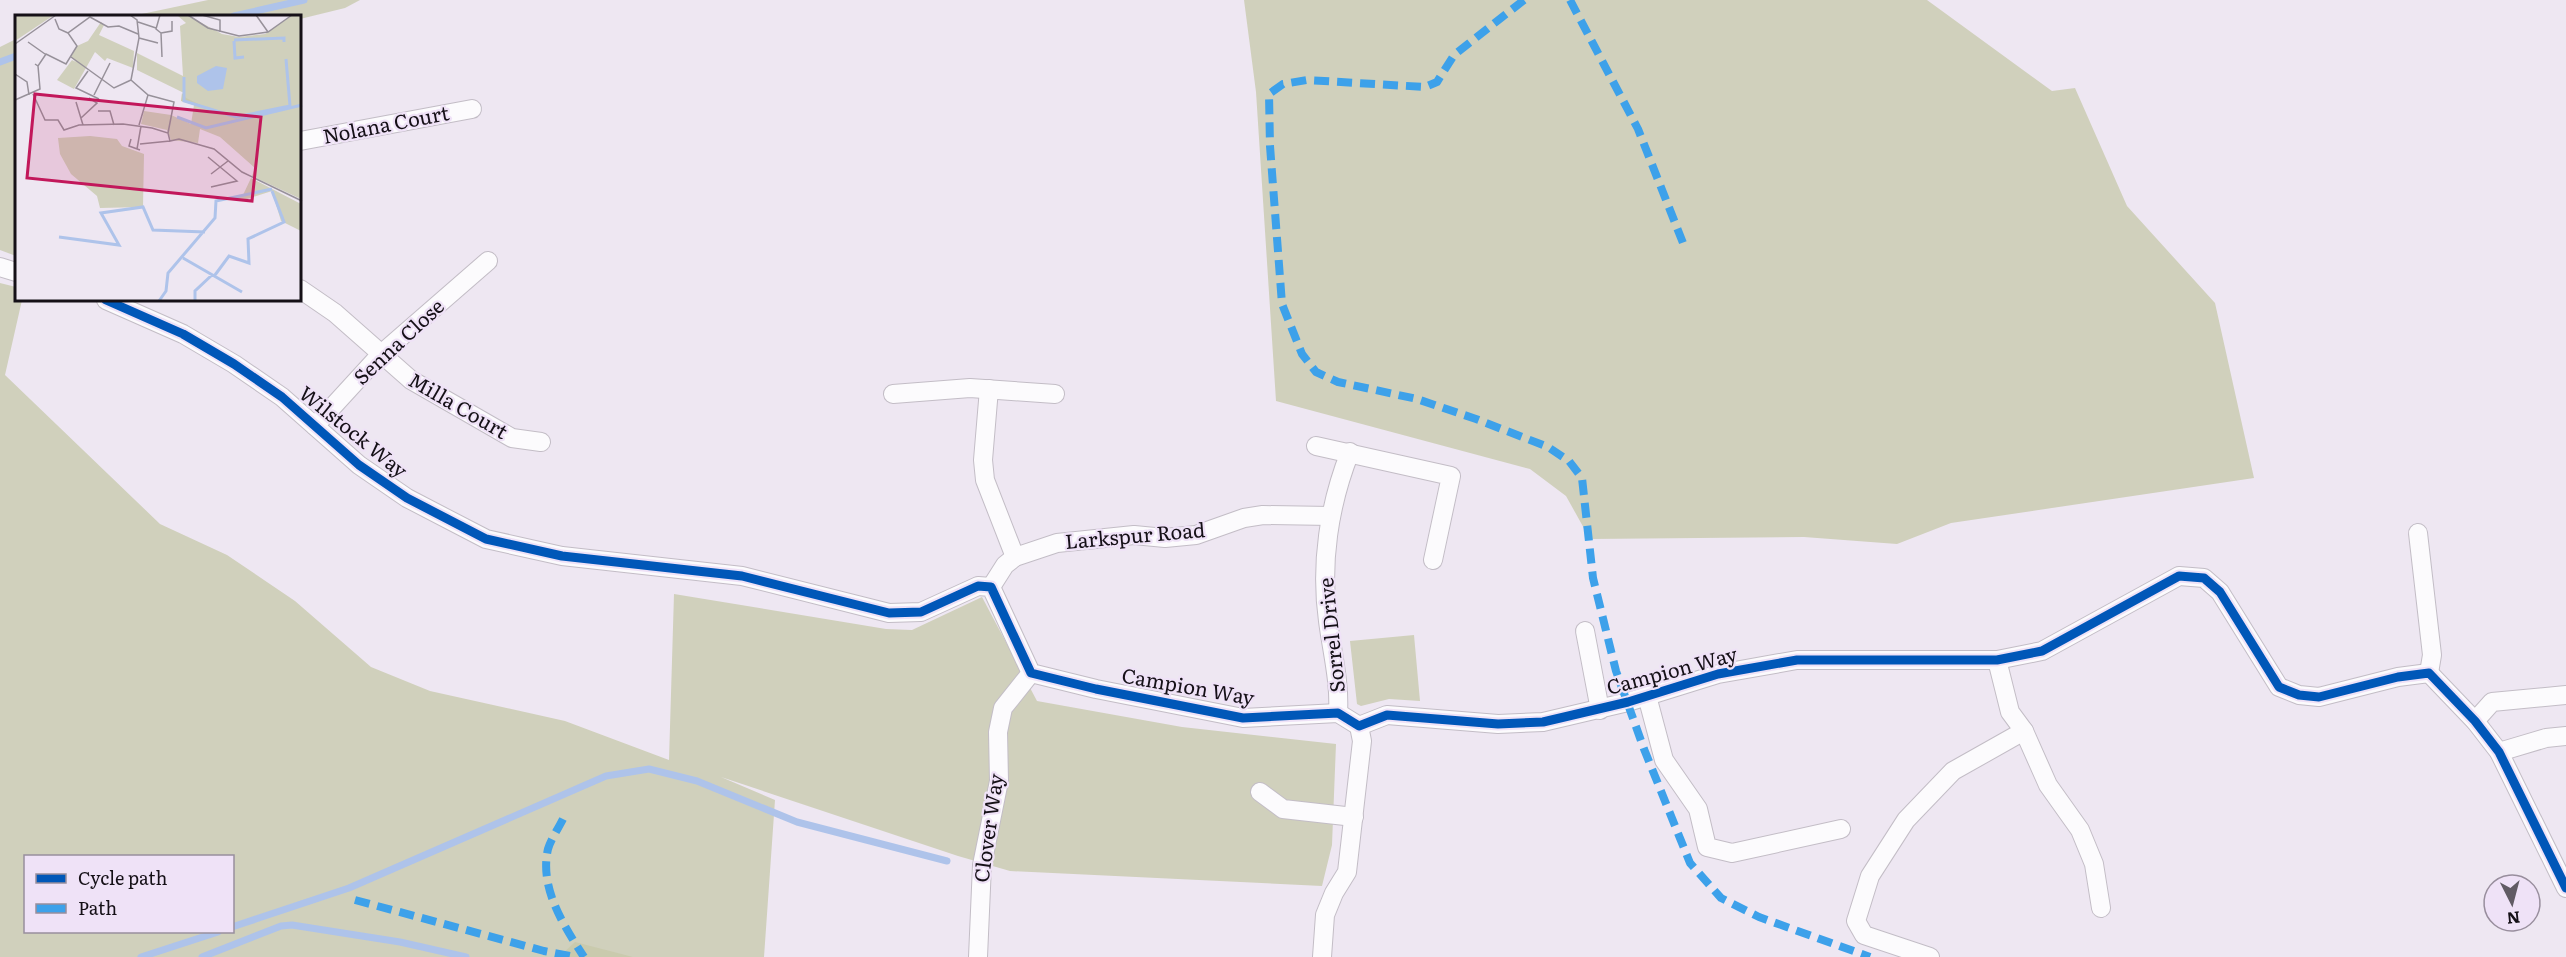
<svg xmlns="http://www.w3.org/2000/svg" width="2566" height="957" viewBox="0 0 2566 957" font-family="Literata,serif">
	<rect width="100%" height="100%" fill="#eee7f2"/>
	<g fill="#d0d0bc" fill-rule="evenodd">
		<path d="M 208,0 L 360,0 L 345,8 L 300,19 L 300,16 L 112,16 L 137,15 Z"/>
		<path d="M 1244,0 L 1927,0 L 2052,91 L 2075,88 L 2127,206 L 2215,303 L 2254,478 L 1951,523 L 1897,544 L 1804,537 L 1590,539 L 1566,496 L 1530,469 L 1276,401 L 1256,92 Z"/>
		<path d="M 16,39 L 16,256 L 0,250 L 0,47 Z"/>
		<path d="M 0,283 L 16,287 L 16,300 L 22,300 L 5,375 L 160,524 L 227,555 L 295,601 L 371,667 L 430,691 L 565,721 L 669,760 L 674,594 L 886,629 L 912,630 L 982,597 L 1037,701 L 1182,727 L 1336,744 L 1332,845 L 1322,886 L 1010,871 L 958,856 L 721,777 L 775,800 L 764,957 L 0,957 ZM 26,856 L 232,856 L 232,932 L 26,932 Z"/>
		<path d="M 1414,635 L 1420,701 L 1389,699 L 1361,706 L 1357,704 L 1350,641 Z"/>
	</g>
	<path fill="#c9caad" d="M 575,942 L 633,957 L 559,957 Z"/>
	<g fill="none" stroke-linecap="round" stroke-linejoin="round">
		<g stroke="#aec3ea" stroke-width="7">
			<path d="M 234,16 L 304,0"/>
			<path d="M 0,62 L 16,56"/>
			<path d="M 232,927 L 349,888 L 606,776 L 649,769 L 697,781 L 797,822 L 947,861"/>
			<path d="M 141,957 L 218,932"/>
			<path d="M 202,957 L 281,926 L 292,925 L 400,942 L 466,957"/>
		</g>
		<g stroke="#c3bdc6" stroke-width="20">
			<g id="minor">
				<path d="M 300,141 L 472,109"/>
				<path d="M 0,267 L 16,272"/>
				<path d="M 300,289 L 335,313 L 411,380 L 512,438 L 541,442"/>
				<path d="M 106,300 L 183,334 L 234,364 L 282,397 L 359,465 L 407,498 L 486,539 L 562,556 L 742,576 L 889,613 L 921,612 L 978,586 L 991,587 L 1031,673 L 1096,689 L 1243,718 L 1338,713 L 1359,726 L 1387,715 L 1498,724 L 1543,722 L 1628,702 L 1718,674 L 1797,660 L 1997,660 L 2042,651 L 2179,576 L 2204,578 L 2220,592 L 2279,687 L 2299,695 L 2319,697 L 2398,677 L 2429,673 L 2475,721 L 2499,752 L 2566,888"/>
				<path d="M 989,389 L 983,460 L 985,480 L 1015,557"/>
				<path d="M 893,394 L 970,388 L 1055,394"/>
				<path d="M 315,426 L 380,355 L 488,261"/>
				<path d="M 1316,446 L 1451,476 L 1433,560"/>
				<path d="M 2418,533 L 2432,655 L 2429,673"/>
				<path d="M 991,587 L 1005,565 L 1015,557 L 1057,543 L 1134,535 L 1165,538 L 1196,535 L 1244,518 L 1263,515 L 1331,516"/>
				<path d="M 1585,631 L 1600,710"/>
				<path d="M 1997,660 L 2010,712 L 2024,731 L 2048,785 L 2080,830 L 2094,864 L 2101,908"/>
				<path d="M 1647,696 L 1664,760 L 1698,809 L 1707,847 L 1732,853 L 1841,829"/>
				<path d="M 1338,713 C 1340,682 1332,652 1328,621 C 1320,564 1329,505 1350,452"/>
				<path d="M 2475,721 L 2492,702 L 2566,695"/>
				<path d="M 2499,752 L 2546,738 L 2566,736"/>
				<path d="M 1260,792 L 1283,809 L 1354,817"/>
				<path d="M 978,957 L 982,865 L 999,781 L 998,732 L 1003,708 L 1031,673"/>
				<path d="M 1322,957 L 1325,915 L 1334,893 L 1347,872 L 1362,741 L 1359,726"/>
				<path d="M 1930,957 L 1864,935 L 1856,921 L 1870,876 L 1906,820 L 1953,771 L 2024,731"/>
			</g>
		</g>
		<use href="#minor" stroke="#fcfbfd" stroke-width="18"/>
		<g stroke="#3da1ea" stroke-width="8" stroke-dasharray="15 8" stroke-linecap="butt">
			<path d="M 1524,0 L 1454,55 L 1437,82 L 1425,87 L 1307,80 L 1283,84 L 1269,94 L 1270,146 L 1282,304 L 1302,354 L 1316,372 L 1338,382 L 1417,399 L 1476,419 L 1548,447 L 1569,461 L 1582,478 L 1593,578 L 1616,671 L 1644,749 L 1690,863 L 1721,898 L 1759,917 L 1870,957"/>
			<path d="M 1570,0 L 1638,129 L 1685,248"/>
			<path d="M 563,819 C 558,829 551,839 548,849 C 539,888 564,926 584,957"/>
			<path d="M 355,900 L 544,951 L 576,957"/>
		</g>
		<g stroke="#efe2f7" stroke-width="13">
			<path id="cycleway" d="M 106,300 L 183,334 L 234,364 L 282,397 L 359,465 L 407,498 L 486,539 L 562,556 L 742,576 L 889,613 L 921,612 L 978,586 L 991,587 L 1031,673 L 1096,689 L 1243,718 L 1338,713 L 1359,726 L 1387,715 L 1498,724 L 1543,722 L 1628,702 L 1718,674 L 1797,660 L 1997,660 L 2042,651 L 2179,576 L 2204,578 L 2220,592 L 2279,687 L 2299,695 L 2319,697 L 2398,677 L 2429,673 L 2475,721 L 2499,752 L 2566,888"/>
		</g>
		<use href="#cycleway" stroke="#0057b8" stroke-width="9"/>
	</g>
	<g text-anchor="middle" stroke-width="4.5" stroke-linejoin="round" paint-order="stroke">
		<g font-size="20" fill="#151017" stroke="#efe2f7">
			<text transform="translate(386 125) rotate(-11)" y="7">Nolana Court</text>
			<text transform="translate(399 342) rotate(-43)" y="7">Senna Close</text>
			<text transform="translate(458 406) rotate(30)" y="7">Milla Court</text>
			<text transform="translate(353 432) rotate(39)" y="7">Wilstock Way</text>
			<text transform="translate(1135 536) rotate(-5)" y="7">Larkspur Road</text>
			<text transform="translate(1332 635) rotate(-96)" y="7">Sorrel Drive</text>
			<text transform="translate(1672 671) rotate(-15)" y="7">Campion Way</text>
			<text transform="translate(1188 687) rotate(10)" y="7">Campion Way</text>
			<text transform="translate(989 828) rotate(-82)" y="7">Clover Way</text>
		</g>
	</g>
	<g transform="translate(15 15)">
		<rect width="286" height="286" fill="#eee7f2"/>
		<path d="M 0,0 L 39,0 L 0,26 ZM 162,0 L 172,0 L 207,19 L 224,22 L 250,19 L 278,0 L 286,0 L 286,184 L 237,161 L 240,153 L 205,122 L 185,114 L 183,128 L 156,125 L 152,115 L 126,109 L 129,96 L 156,100 L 176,109 L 179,90 L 168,86 L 169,78 L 122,55 L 122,38 L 168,61 L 165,11 L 171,8 ZM 86,7 L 89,10 L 84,20 L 119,36 L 118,53 L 92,43 L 90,46 L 80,37 L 59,74 L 42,65 L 57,45 L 61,47 L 56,42 L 62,31 L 73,26 ZM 75,121 L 102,124 L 107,131 L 129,139 L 128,192 L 85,193 L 82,181 L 56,159 L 45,139 L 43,123 ZM 236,163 L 286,189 L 286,216 L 266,206 L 257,176 L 232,184 L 201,185 L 228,180 Z" fill="#d0d0bc"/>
		<path d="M 167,78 L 171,83 L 198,96 L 166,86 Z" fill="#c9caad"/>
		<path d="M 201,51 L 212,53 L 208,74 L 193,76 L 182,68 L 182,61 Z" fill="#aec3ea"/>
		<path fill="none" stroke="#aec3ea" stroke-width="3" d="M 219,25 L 269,23 L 269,27M 219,26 L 220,43 L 229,42M 169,62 L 169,86 L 221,102 L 275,91 L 271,44M 162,102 L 191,113 L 287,90M 44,222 L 104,230 L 86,198 L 128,192 L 138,215 L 190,217M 168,243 L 227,277M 200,260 L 214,241 L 234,248 L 233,224 L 269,207 L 257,176M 144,286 L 151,276 L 153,258 L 200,203 L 201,186 L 257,174M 180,286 L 180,276 L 198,259"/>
		<path fill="none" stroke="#97919a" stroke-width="1.5" d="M 115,0 L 122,5 L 124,23 L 116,65 L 133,80 L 124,110M 145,0 L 141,14 L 146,18 L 147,42M 173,0 L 193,13 L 224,21 L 253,17 L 277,0M 187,0 L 205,5 L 205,17M 241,0 L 253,17M 40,4 L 44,14 L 53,18M 123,7 L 141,13M 146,18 L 157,16 L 157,6M 124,23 L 143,28M 13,27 L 30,39M 0,29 L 41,0M 56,42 L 99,73 L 116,65M 20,49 L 23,51 L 31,39 L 51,49 L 62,31 L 53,18 L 75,2 L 93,12 L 104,11 L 123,19M 73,56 L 61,73 L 84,84M 0,59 L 12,67 L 14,80M 18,79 L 30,105 L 43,105 L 49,115 L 64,110 L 108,109 L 137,113 L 153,118 L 155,126 L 164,124 L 199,134 L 227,157 L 287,186M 79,80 L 95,48M 133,80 L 159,87 L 153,118M 0,85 L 25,74 L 23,51M 61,87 L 68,110M 83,96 L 95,96 L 99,110M 66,103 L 82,88 L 74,83M 116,124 L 114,131 L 125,135M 125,129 L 155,126M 122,134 L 126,111M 193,142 L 222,166 L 196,172M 196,159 L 213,146"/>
		<path fill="#c2185b" fill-opacity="0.15" stroke="#c2185b" stroke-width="3" d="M 20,79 L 246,102 L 237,186 L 12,163 Z"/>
		<rect width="286" height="286" fill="none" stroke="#151017" stroke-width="3"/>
	</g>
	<rect x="24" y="855" width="210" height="78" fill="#efe2f7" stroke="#988e9d" stroke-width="1.5"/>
	<rect x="36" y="874" width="30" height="9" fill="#0057b8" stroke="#988e9d" stroke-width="1.5"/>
	<text x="78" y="885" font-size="18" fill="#151017">Cycle path</text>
	<rect x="36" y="904" width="30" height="9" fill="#3da1ea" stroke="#988e9d" stroke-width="1.5"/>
	<text x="78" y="915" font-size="18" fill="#151017">Path</text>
	<g transform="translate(2512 903) rotate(174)"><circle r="28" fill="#efe2f7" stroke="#988e9d" stroke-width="1.5"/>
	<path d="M0-4.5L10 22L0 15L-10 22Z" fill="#615b64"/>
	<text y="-9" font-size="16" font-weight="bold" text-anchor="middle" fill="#151017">N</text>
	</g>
</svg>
